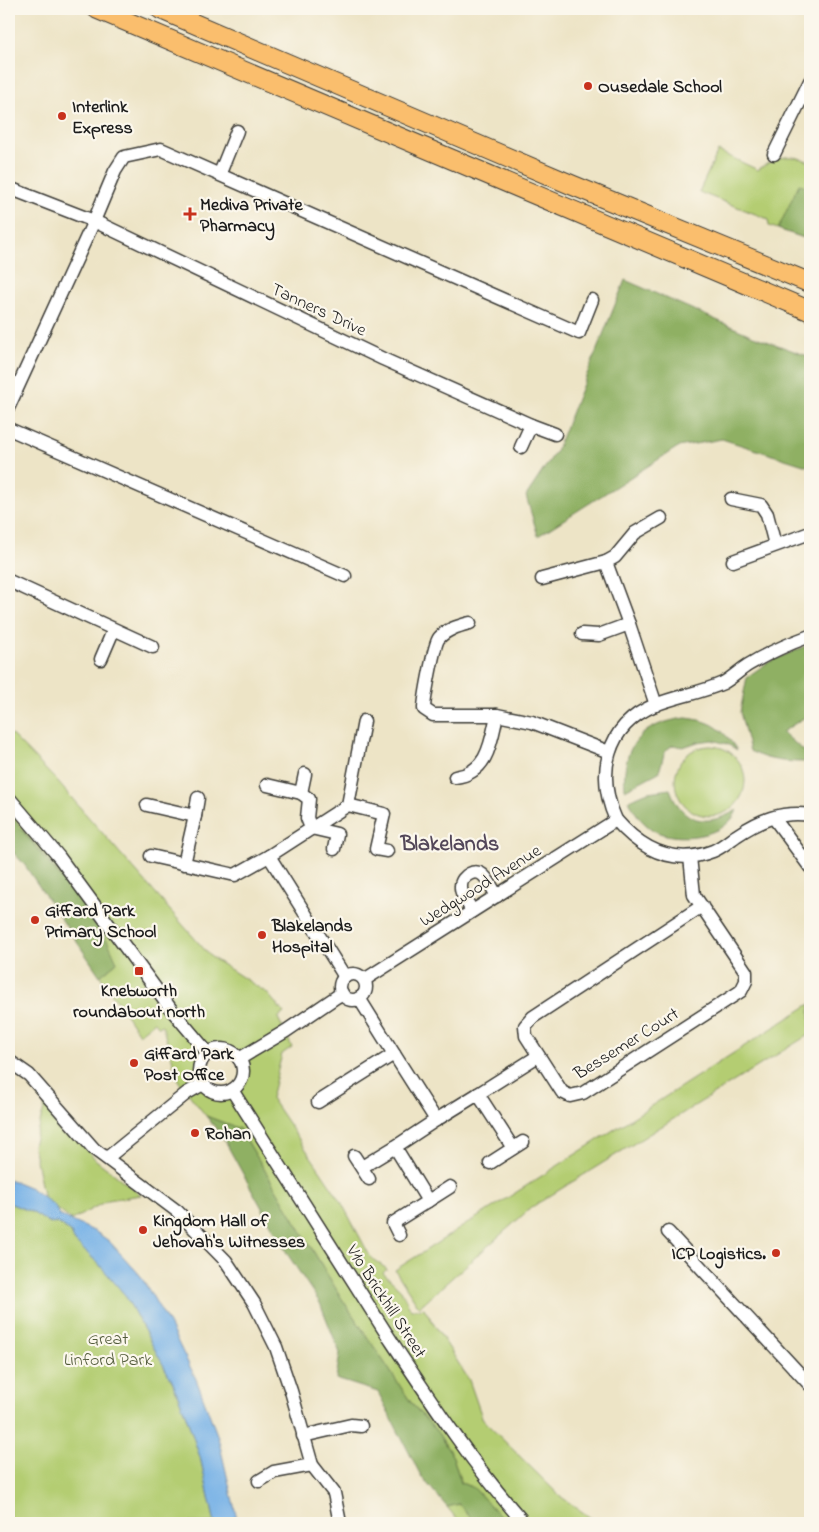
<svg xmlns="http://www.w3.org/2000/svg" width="819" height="1532" viewBox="0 0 819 1532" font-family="'Indie Flower',sans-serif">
	<rect width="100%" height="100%" fill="#fbf7ec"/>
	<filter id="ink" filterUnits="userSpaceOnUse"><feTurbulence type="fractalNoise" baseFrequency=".02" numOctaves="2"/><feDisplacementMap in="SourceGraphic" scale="10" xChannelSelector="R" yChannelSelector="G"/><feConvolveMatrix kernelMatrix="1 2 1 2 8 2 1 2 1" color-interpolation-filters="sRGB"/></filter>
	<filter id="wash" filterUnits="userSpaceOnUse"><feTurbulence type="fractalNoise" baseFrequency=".0096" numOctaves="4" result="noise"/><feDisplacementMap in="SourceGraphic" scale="20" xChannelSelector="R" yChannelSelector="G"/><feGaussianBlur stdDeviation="1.12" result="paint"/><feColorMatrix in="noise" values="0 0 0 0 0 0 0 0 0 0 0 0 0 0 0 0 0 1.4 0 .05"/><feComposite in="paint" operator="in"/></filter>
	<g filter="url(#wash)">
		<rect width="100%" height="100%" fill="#ede4c6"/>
		<g fill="#b4cd72" stroke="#687447" fill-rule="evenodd">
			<path d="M 718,151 L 758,170 C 776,156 790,153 810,162 L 810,240 L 769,226 L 768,219 L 699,192 Z"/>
			<path d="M 9,732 L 56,780 L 211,957 L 267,993 L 284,1013 L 278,1018 L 292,1047 L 282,1054 L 271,1098 L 339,1198 L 371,1258 L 387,1269 L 383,1273 L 401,1290 L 411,1310 L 424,1308 L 469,1380 L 483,1420 L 560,1496 L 598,1523 L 506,1523 L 474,1488 L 461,1483 L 453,1457 L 438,1433 L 412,1404 L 342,1299 L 240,1129 L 206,1116 L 179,1082 L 162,1025 L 159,1027 L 154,1022 L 139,1034 L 100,976 L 117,962 L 53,866 L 9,814 ZM 219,1049 L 235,1054 L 243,1069 L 237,1085 L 221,1093 L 204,1085 L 199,1070 L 204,1057 Z"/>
			<circle cx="710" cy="781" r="35"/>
			<path d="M 810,1004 L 810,1034 L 532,1207 L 419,1307 L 395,1270 Z"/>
			<path d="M 47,1099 L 59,1118 L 96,1160 L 141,1195 L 108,1200 L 72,1220 L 44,1200 L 33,1145 Z"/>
			<path d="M 9,1203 L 32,1212 L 49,1223 L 58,1223 L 70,1232 L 75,1242 L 98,1263 L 125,1295 L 172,1381 L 185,1413 L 200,1457 L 215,1523 L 9,1523 Z"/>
			<path d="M 459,1504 L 475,1523 L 460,1523 L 447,1507 Z"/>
		</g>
		<g fill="#8fb064" stroke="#566640">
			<path d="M 799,184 L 810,187 L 810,240 L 778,229 Z"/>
			<path d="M 625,280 L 753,336 L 810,357 L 810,467 L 722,439 L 678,447 L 538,536 L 526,496 L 556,451 Z"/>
			<path d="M 810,644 L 810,714 L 782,732 L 810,756 L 810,762 C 790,762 769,762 750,751 L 740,712 L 747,677 L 767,663 Z"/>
			<path d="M 686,718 C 713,721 722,728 737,750 L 727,744 L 712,740 L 698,742 L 683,747 L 673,745 L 665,751 L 659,772 L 625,790 C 621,744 643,723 686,718 Z"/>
			<path d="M 670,789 C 682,823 706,828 737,810 C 727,838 675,843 653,830 C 641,822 634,812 629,800 L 648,792 Z"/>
			<path d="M 9,814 L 102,929 L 117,962 L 100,976 L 24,864 L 9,848 Z"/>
			<path d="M 206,1116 L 240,1129 L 342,1299 L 412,1404 L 438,1433 L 453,1457 L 461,1483 L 474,1488 L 506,1523 L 475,1523 L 459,1504 L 447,1507 L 421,1476 L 378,1392 L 336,1379 L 340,1353 L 320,1303 L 288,1255 L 222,1136 Z"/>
		</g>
		<path fill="#74b0e6" stroke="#486681" d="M 9,1179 L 31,1188 L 55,1206 L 59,1215 L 96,1232 L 109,1241 L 140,1275 L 169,1324 L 196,1379 L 218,1437 L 238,1523 L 215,1523 L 200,1457 L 185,1413 L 172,1381 L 125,1295 L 98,1263 L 75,1242 L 70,1232 L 58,1223 L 49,1223 L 32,1212 L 9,1203 Z"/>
	</g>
	<g filter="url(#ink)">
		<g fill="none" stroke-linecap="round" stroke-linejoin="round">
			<g stroke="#3b3a36" stroke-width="15">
				<g id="minor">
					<path d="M 774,154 L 810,81"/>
					<path d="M 220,173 L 237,131"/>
					<path d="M 9,188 L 94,221 L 115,171 L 124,157 L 161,149 L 579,333 L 592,300"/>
					<path d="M 9,406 L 94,221 L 383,359 L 531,425 L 521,447"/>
					<path d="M 531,425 L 555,434"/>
					<path d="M 9,429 L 345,576"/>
					<path d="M 731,499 L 761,505 L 767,514 L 775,545"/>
					<path d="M 733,561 L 810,533"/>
					<path d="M 542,579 L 606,562"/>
					<path d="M 9,581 L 153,647"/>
					<path d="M 629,624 L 656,705"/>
					<path d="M 582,634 L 599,635 L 629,624 L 606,562 L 615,557 L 635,533 L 661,518"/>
					<path d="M 101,659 L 113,631"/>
					<path d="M 497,715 L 532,722 L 609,752"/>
					<path d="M 455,777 C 488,773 491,742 497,715 L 433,715 L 424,709 C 424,700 434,644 439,638 C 447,629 459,626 470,623"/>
					<path d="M 267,785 L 301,793 L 305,774"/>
					<path d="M 301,793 L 309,799 L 307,818 L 311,828 L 337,834 L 334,849"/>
					<path d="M 9,798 L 59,857 L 170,1008 L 208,1053"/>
					<path d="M 147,805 L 195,816 L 184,864"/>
					<path d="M 348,805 L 364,721"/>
					<path d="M 195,816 L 198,798"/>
					<path d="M 774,818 L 810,867"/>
					<path d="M 616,820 C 596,775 605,726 655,705 C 677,696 701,693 723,683 C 732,678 740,670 748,665 C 768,653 788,644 810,636"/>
					<path d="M 151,856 L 235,875 L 269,856"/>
					<path d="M 690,857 L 694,895 L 746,972 L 746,981 L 741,991 L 583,1093 L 570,1096 L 562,1092 L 526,1036 L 525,1026 L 533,1017 L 702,906"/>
					<path d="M 472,911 C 469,904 460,894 461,886 C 461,876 476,867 484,876 C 489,881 493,889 497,896"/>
					<circle cx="353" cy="987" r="13"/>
					<path d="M 345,977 L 269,856 L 348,805 L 384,814 L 376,849 L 387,851"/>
					<path d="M 364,980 L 616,820 C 642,850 674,866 713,851 C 721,848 729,841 736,836 C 760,820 781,811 810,815"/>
					<path d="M 359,998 L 394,1054"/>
					<circle cx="221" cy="1071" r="22"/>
					<path d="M 239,1059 L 286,1031 L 342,993"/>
					<path d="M 9,1061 L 29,1075 L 94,1149 L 177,1211 L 226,1261 L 254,1303 L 276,1347 L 291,1391 L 312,1465 L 334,1493 L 340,1523"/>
					<path d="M 232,1090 C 283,1171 334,1252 386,1333 C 429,1398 472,1464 524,1523"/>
					<path d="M 478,1094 L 538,1056"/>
					<path d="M 318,1102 L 394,1054 L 436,1120 L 395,1147 L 428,1201 L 393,1223 L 399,1235"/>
					<path d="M 436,1120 L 478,1094 L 513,1148"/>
					<path d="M 354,1156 L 369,1179"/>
					<path d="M 107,1158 L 187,1093 L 203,1084"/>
					<path d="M 490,1163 L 523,1142"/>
					<path d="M 362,1167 L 395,1147"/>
					<path d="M 428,1201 L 450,1187"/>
					<path d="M 668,1232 L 810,1385"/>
					<path d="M 303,1436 L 351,1425 L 361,1426"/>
					<path d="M 259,1481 L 274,1472 L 312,1465"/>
				</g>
			</g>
			<g stroke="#3b3a36" stroke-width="21">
				<g id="highway">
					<path d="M 97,9 L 810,311"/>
					<path d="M 160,9 L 572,185 L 810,283"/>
				</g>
			</g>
			<use href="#minor" stroke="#fff" stroke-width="12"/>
			<use href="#highway" stroke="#fabe6d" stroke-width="19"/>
		</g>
	</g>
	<g fill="#c8321e" stroke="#fbf7ec" stroke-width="2">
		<circle cx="588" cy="86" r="5"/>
		<circle cx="62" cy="116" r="5"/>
		<path d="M187.5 206.5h5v5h5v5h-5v5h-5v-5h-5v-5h5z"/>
		<circle cx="35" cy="920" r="5"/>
		<circle cx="262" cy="935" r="5"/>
		<rect x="134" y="966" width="10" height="10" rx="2.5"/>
		<circle cx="134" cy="1063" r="5"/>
		<circle cx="195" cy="1133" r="5"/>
		<circle cx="143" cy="1230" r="5"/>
		<circle cx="776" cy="1253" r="5"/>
	</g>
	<g text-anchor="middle" stroke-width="4.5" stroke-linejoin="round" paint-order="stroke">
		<g font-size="18" font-weight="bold" fill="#1c1c1c" stroke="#fbf7ec" text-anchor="start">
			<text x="598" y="92">Ousedale School</text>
			<text x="72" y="112">Interlink<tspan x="72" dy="21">Express</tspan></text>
			<text x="200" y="210">Mediva Private<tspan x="200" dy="21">Pharmacy</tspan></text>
			<text x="45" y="916">Giffard Park<tspan x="45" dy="21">Primary School</tspan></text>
			<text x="272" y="931">Blakelands<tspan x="272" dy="21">Hospital</tspan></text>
			<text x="139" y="996" text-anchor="middle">Knebworth<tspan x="139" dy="21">roundabout north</tspan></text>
			<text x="144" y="1059">Giffard Park<tspan x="144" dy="21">Post Office</tspan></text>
			<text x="205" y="1139">Rohan</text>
			<text x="153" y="1226">Kingdom Hall of<tspan x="153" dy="21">Jehovah's Witnesses</tspan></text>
			<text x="766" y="1259" text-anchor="end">ICP Logistics.</text>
		</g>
		<g font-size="18" fill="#1c1c1c" stroke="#fbf7ec">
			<text transform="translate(319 309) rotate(25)" y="6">Tanners Drive</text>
			<text transform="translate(480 885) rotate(-32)" y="6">Wedgwood Avenue</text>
			<text transform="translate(626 1043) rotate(-32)" y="6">Bessemer Court</text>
			<text transform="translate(387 1301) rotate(57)" y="6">V10 Brickhill Street</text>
		</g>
		<g font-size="18" fill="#515a3a" stroke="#fbf7ec">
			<text x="108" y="1344">Great<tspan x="108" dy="21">Linford Park</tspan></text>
		</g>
		<g font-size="22" font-weight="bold" fill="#534759" stroke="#fbf7ec">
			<text x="450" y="850">Blakelands</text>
		</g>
	</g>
	<rect width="819" height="1532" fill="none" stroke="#fbf7ec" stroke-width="30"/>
</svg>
